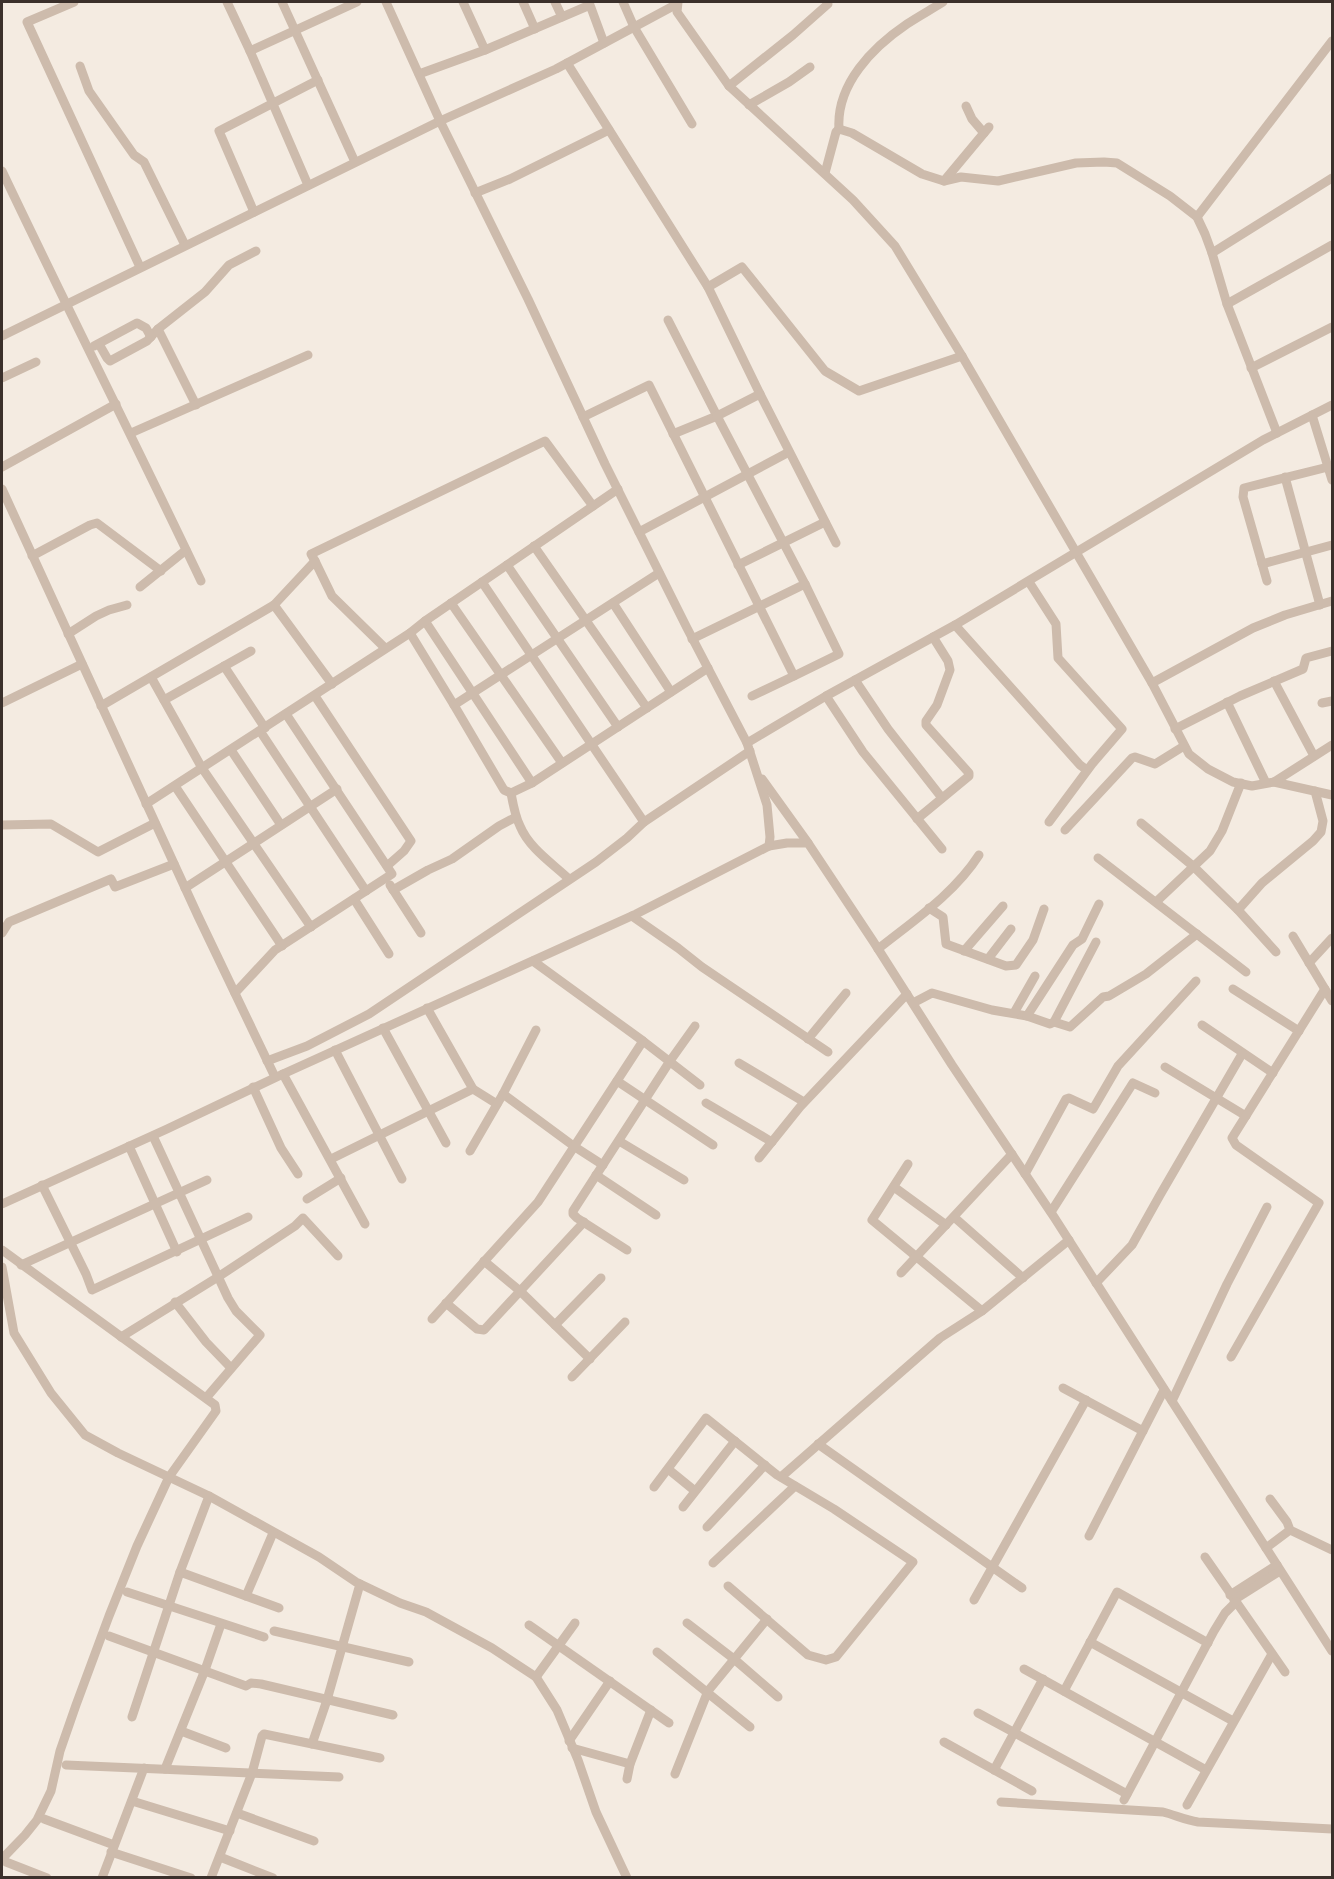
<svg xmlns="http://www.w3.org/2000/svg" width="1334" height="1879" viewBox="0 0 1334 1879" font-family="Helvetica,sans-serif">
	<rect width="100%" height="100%" fill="#f4ebe1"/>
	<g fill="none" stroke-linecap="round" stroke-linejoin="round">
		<g stroke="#cdbbac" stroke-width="9">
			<path d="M 74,2 L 27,22 L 140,267"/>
			<path d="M 227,2 L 250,51 L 357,2"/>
			<path d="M 282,2 L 355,162"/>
			<path d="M 463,2 L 485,50 L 590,5 L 604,43"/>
			<path d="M 523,2 L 535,29"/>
			<path d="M 555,2 L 562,17"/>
			<path d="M 623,2 L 634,27 L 692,124"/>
			<path d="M 678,2 L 677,12 L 729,86 L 853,200 L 895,246 L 962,356 L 1152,683 L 1189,754 L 1208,769 L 1233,782 L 1252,786 L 1274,782 L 1332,795"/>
			<path d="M 250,51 L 308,185"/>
			<path d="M 567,63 L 708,287"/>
			<path d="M 80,66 L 89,91 L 134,155 L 144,162 L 185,245"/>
			<path d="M 419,74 L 485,50"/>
			<path d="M 729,86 L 793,35 L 828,4"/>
			<path d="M 749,105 L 789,82 L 810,67"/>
			<path d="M 966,106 L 972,119 L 984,133"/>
			<path d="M 839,129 C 836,84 873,47 907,24 C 919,16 932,9 943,2"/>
			<path d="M 2,171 C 67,308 136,444 201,581"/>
			<path d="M 825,173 L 836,132 L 839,129 L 852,133 L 922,174 L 944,181 L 961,177 L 998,181 L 1076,163 L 1104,162 L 1117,163 L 1170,196 L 1197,217 L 1205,234 L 1212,253 L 1227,304 L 1277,433"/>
			<path d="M 944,181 L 989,127"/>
			<path d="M 475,193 L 510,179 L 609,130"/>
			<path d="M 254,212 L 219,131 L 318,80"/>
			<path d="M 1197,217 L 1332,41"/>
			<path d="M 1212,253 L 1332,178"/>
			<path d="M 1227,304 L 1332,245"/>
			<path d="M 668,320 L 717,416 L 673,434"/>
			<path d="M 158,329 L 196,405"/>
			<path d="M 2,336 L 440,121 L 556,69 L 677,4"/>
			<path d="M 99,344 L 107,358 L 110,361 L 147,341 L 158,329 L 205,292 L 229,265 L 256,251"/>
			<path d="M 94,346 L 137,323 L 146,328 L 151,337"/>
			<path d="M 1251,368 L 1332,327"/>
			<path d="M 2,378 L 36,362"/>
			<path d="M 760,394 L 708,287 L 742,267 L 825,371 L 859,391 L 962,356"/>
			<path d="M 1312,415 L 1332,480"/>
			<path d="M 583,417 L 649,385 L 794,676 L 839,654 L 805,584"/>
			<path d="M 131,433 L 308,355"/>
			<path d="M 2,467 L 116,404"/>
			<path d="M 1285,477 L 1320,605"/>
			<path d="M 2,489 L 198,916 L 275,1077"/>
			<path d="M 639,532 L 789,452"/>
			<path d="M 534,546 L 647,708"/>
			<path d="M 32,556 L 90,525 L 97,523 L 161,571"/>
			<path d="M 315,561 L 311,554 L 545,441 L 593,506"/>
			<path d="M 1262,564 L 1332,545"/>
			<path d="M 507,565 L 618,727"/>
			<path d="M 738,565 L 825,522"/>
			<path d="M 1267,581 L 1243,497 L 1244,488 L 1328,467"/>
			<path d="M 482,582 L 644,822"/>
			<path d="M 1029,582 L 1056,624 L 1058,658 L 1122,729 L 1092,764 L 1049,822"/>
			<path d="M 140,587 L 186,550"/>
			<path d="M 451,603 L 562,763"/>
			<path d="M 613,603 L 671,692"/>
			<path d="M 274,605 L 332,684"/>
			<path d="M 425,621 L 532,783"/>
			<path d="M 955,625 L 1080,765 L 1087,770"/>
			<path d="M 410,633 L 454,705 L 659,573"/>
			<path d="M 68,634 L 96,616 L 109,610 L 127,605"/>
			<path d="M 692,639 L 805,584 L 717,416 L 760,394 L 836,543"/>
			<path d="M 224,666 L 265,728"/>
			<path d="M 151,677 L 202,768 L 311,927"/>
			<path d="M 855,680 L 888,729 L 942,798"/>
			<path d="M 1274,681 L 1314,756"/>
			<path d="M 1152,683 L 1253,628 L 1285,615 L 1332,601"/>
			<path d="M 315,696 L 411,841 L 404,851 L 387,866"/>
			<path d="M 752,696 L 794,676"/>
			<path d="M 826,696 L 863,752 L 942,849"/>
			<path d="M 164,700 L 251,651"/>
			<path d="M 1227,702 L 1266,783"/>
			<path d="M 2,703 L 82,664"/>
			<path d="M 1322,703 L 1332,701"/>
			<path d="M 454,705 L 504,790 L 511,793 L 532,783 L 708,668"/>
			<path d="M 101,706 L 274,605 L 315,561 L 332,596 L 385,648"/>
			<path d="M 1175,729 L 1240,696 L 1303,669 L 1306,658 L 1332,651"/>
			<path d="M 260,731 L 366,891"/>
			<path d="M 747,743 L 826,696 L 955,625 L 1263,440 L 1332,405"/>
			<path d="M 231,750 L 281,825"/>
			<path d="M 762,779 L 808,843"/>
			<path d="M 1274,782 L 1332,745"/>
			<path d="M 175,786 L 282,946"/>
			<path d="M 511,793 C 513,804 515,816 520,826 C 529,848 552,863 569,879"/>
			<path d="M 146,804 L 410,633 L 425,621 L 618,489"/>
			<path d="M 917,819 L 969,776 L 969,773 L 926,725 L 926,721 L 937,705 L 950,670 L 948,661 L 933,637"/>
			<path d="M 1141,823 L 1193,866 L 1238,910 L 1276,952"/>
			<path d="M 2,825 L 51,824 L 98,852 L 155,823"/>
			<path d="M 1065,830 L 1132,758 L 1135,757 L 1155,764 L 1184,746"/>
			<path d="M 769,846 L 787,843 L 808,843 L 873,941 L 952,1065 L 1054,1217 L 1332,1651"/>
			<path d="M 1098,858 L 1246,972"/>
			<path d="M 390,885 L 421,933"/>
			<path d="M 185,888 L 337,789"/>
			<path d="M 393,890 L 428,870 L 452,859 L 499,826 L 516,817"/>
			<path d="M 354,899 L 389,954"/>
			<path d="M 1156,902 L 1210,851 L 1222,831 L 1241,783"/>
			<path d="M 929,908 L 943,917 L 946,944 L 1006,966 L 1016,965 L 1033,940 L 1044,909"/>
			<path d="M 1238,910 L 1262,883 L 1313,841 L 1321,832 L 1323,821 L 1315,791"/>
			<path d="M 632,916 L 678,948 L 702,967 L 828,1052"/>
			<path d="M 2,933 L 9,922 L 111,879 L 115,887 L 174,864"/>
			<path d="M 1293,936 L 1332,1001"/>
			<path d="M 878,949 C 913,921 954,894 979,855"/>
			<path d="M 964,951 L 1003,906"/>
			<path d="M 988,959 L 1011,929"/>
			<path d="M 533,961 L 643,1041 L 700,1085"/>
			<path d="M 1309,963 L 1332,938"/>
			<path d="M 1233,989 L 1299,1031"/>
			<path d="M 235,993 L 275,950 L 392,874 L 286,714"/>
			<path d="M 913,1003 L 932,993 L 992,1010 L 1027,1016 L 1073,945 L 1082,939 L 1099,904"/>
			<path d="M 427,1008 L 473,1089 L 497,1104"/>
			<path d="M 1014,1013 L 1035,976"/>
			<path d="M 1027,1016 L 1050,1024 L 1054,1022 L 1096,942"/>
			<path d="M 1054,1022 L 1070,1027 L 1103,997 L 1109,996 L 1146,974 L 1197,934"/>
			<path d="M 1202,1025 L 1273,1073"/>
			<path d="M 383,1028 L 446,1143"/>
			<path d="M 808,1039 L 846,993"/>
			<path d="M 335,1050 L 402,1179"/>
			<path d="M 267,1061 L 307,1046 L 369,1014 L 596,862 L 627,838 L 644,822 L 750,751"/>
			<path d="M 739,1063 L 804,1102"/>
			<path d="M 1165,1067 L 1246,1116"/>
			<path d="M 283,1074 L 365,1224"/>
			<path d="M 617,1081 L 713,1145"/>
			<path d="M 253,1087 L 281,1148 L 298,1174"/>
			<path d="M 503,1094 L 575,1147 L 603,1165"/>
			<path d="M 706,1103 L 772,1142"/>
			<path d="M 153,1136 L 228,1298 L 236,1311 L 260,1335 L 206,1398"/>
			<path d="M 619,1141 L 684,1180"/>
			<path d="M 129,1146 L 177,1252"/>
			<path d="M 470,1151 L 503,1094 L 536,1030"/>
			<path d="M 759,1158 L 800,1107 L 907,994"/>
			<path d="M 331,1159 L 473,1089"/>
			<path d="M 908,1164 L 872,1220 L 982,1311"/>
			<path d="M 1025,1174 L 1066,1099 L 1069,1098 L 1093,1109 L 1118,1066 L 1196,981"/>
			<path d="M 596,1175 L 656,1215"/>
			<path d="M 42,1185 L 86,1274 L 92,1290 L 248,1217"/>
			<path d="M 894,1187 L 946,1225"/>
			<path d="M 307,1199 L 341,1178"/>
			<path d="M 2,1204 L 167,1129 L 283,1074 L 636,914 L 769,846 L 770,837 L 767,805 L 747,743 L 687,628 L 605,464 L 528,299 L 440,121 L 386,2"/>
			<path d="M 1051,1212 L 1133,1083 L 1155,1093"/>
			<path d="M 954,1217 L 1023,1278"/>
			<path d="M 2,1250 L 215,1405 L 216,1411 L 169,1477 L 137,1546 L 109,1616 L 76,1705 L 60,1751 L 51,1791 L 37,1820 L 25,1835 L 2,1859"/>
			<path d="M 627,1250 L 577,1218 L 573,1214 L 573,1211 L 670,1061 L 695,1026"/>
			<path d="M 484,1261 L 520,1291 L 590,1359"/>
			<path d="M 21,1265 L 207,1180"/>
			<path d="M 2,1267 L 14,1333 L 51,1393 L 85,1435 L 118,1453 L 209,1496 L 319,1557 L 356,1582 L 400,1603 L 426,1612 L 492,1648 L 536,1677 L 557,1710 L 578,1760 L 596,1812 L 627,1878"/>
			<path d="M 901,1273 L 1012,1154"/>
			<path d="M 1096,1283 L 1132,1245 L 1160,1195 L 1242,1054"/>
			<path d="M 175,1302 L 206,1342 L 231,1368"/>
			<path d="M 446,1303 L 477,1329 L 484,1330 L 584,1222"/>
			<path d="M 432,1319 L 538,1202 L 643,1041"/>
			<path d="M 555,1325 L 601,1278"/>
			<path d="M 121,1337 L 218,1277 L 295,1226 L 303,1218 L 338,1256"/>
			<path d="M 1231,1357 L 1319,1203 L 1236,1145 L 1232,1138 L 1325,989"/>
			<path d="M 572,1377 L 625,1322"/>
			<path d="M 1063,1388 L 1143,1431"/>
			<path d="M 1172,1401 L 1227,1284 L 1267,1207"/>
			<path d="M 818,1444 L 1022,1588"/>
			<path d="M 668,1469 L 695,1491"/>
			<path d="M 781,1477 L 940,1338 L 982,1311 L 1069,1240"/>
			<path d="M 654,1487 L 706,1418 L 777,1475 L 834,1509 L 913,1562 L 836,1657 L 826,1660 L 808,1655 L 728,1586"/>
			<path d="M 1270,1499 L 1287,1522 L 1290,1530 L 1332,1550"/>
			<path d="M 683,1507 L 735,1441"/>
			<path d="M 707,1527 L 765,1465"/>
			<path d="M 1089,1536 L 1164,1390"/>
			<path d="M 1266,1548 L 1290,1530"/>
			<path d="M 1205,1557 L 1285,1672"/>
			<path d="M 713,1563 L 795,1486"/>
			<path d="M 180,1572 L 279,1608"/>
			<path d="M 127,1592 L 264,1637"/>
			<path d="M 1230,1595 L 1277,1565"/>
			<path d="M 246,1596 L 273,1533"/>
			<path d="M 974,1600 L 1086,1400"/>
			<path d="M 1234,1600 L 1280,1571"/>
			<path d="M 687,1623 L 734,1659 L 778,1697"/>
			<path d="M 529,1625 L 669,1723"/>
			<path d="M 274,1631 L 409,1662"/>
			<path d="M 109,1636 L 246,1686 L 251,1683 L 261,1684 L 393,1715"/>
			<path d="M 1090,1642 L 1233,1721"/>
			<path d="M 657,1652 L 750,1727"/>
			<path d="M 1024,1669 L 1206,1770"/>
			<path d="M 536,1677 L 575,1623"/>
			<path d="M 1064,1691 L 1117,1592 L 1208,1643"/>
			<path d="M 978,1713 L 1127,1794"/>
			<path d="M 132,1717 L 180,1572 L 209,1496"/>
			<path d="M 181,1731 L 226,1748"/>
			<path d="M 569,1741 L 610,1681"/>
			<path d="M 944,1742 L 1032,1791"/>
			<path d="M 312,1744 L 327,1700 L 360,1584"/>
			<path d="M 572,1748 L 630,1764"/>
			<path d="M 66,1765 L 339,1777"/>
			<path d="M 165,1769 L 205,1670 L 221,1624"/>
			<path d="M 994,1770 L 1043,1679"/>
			<path d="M 675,1774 L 708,1691 L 767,1619"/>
			<path d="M 627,1779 L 630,1764 L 651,1710"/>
			<path d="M 1124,1800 L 1214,1631 L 1225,1613 L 1236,1602"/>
			<path d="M 132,1801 L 230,1831"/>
			<path d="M 1001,1802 L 1163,1812 C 1175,1815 1185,1820 1198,1822 L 1332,1829"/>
			<path d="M 1187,1805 L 1272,1654"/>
			<path d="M 237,1813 L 314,1841"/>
			<path d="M 44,1819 L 114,1845"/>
			<path d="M 111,1852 L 191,1878"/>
			<path d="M 220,1857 L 273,1878"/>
			<path d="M 6,1862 L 47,1878"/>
			<path d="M 102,1878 L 144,1768"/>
			<path d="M 211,1878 L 252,1773 L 262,1736 L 264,1734 L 380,1758"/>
		</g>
	</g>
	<rect width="1334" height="1879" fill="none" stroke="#3b302b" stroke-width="6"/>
</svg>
